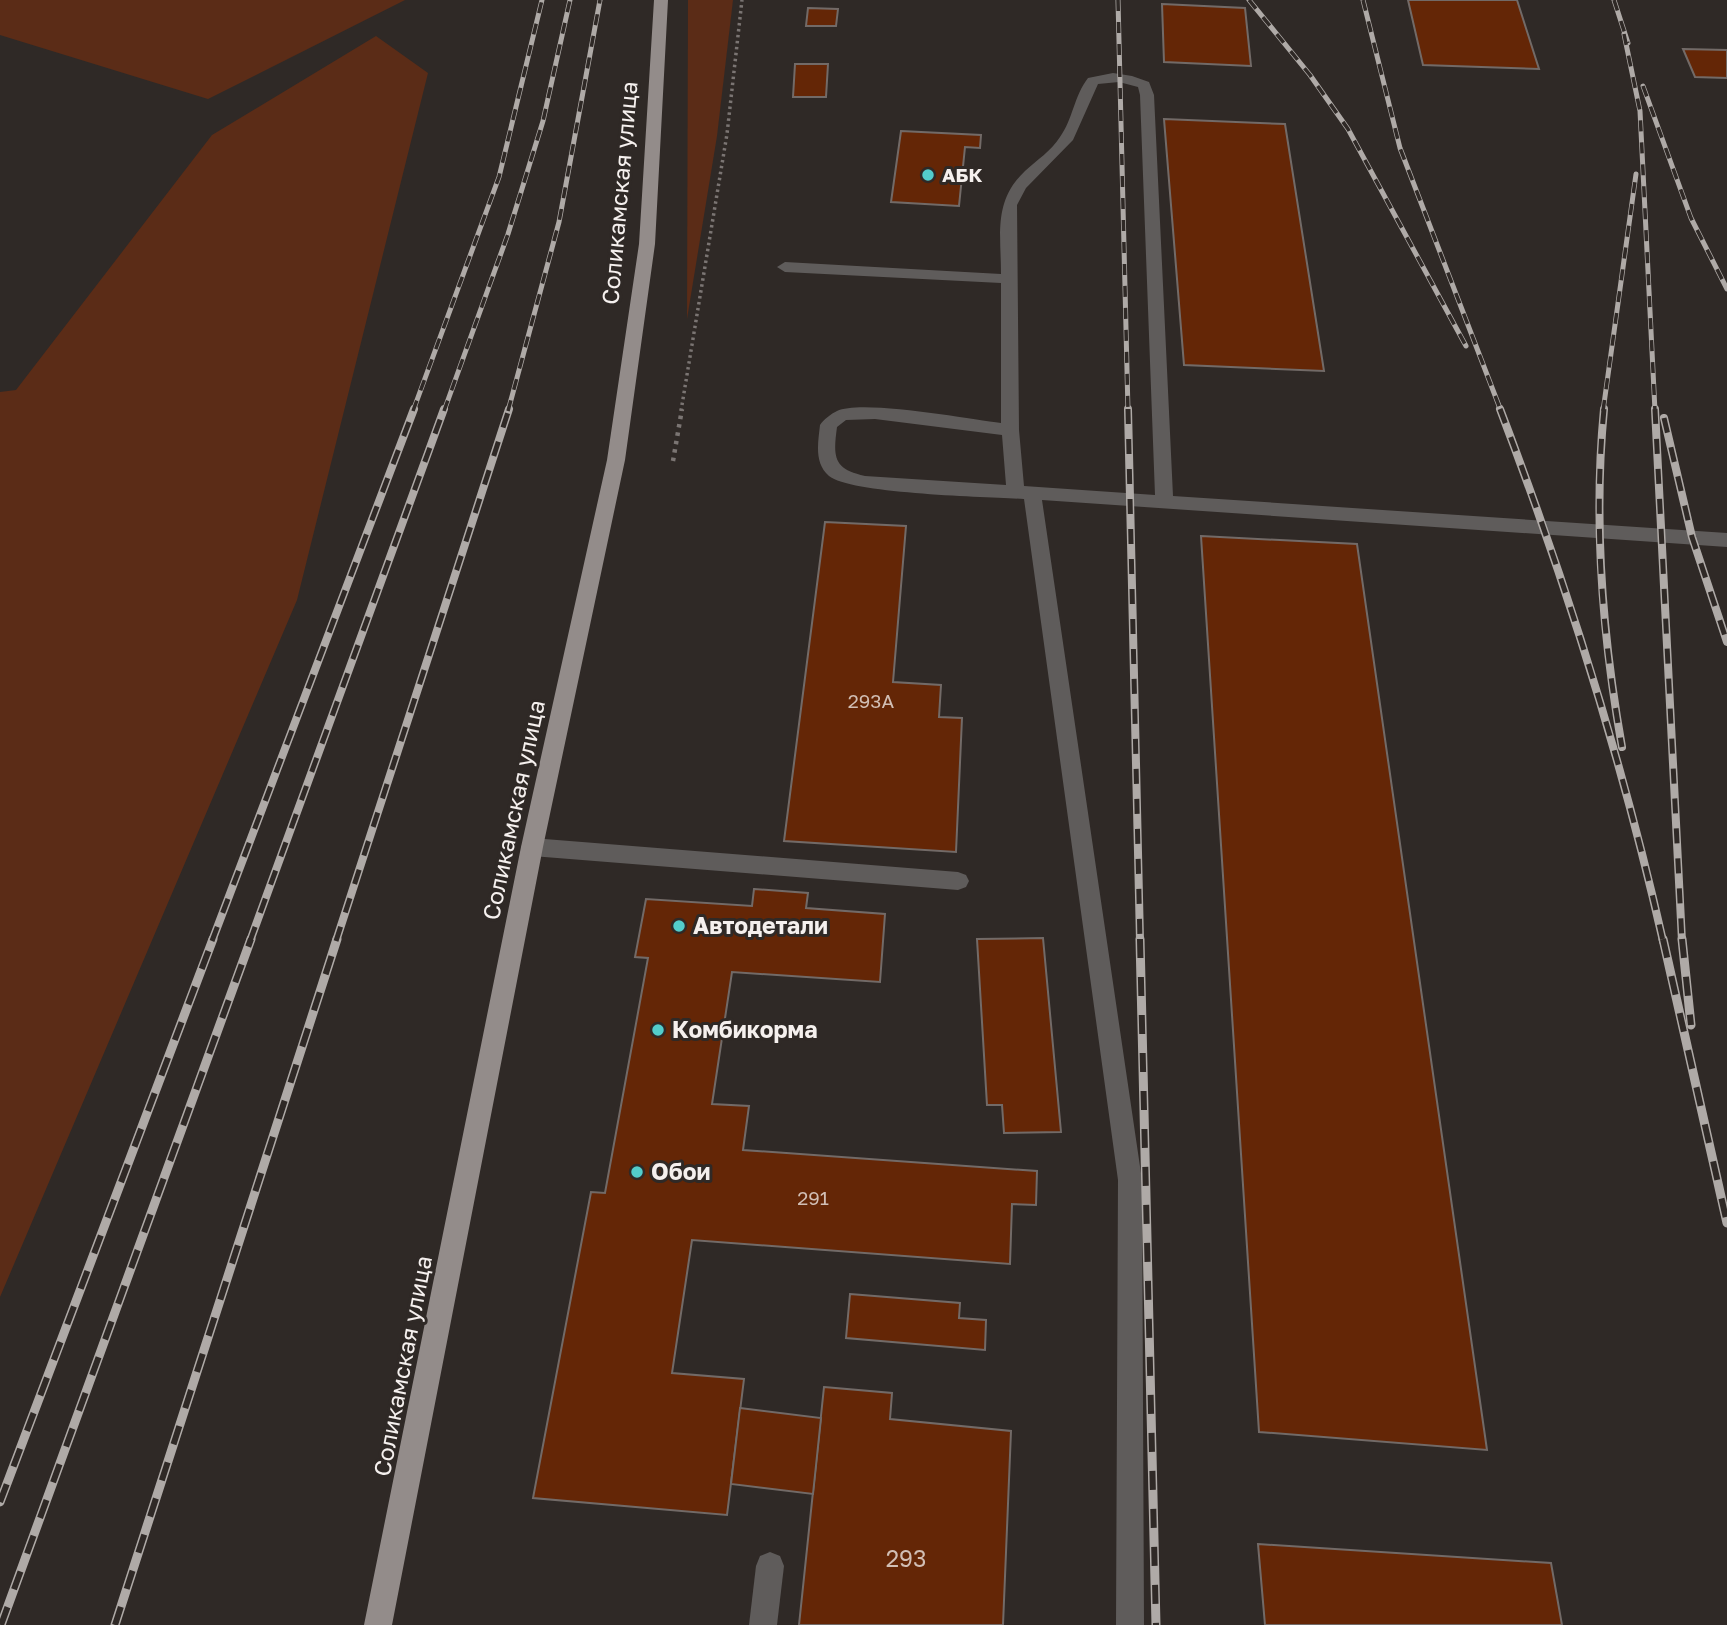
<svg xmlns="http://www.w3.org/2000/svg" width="1727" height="1625" viewBox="0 0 1727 1625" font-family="'Golos Text',sans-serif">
	<rect width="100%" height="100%" fill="#2f2926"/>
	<g fill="#5b2c17">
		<path d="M 0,0 L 405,0 L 208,99 L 0,35 Z"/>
		<path d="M 688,0 L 733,0 L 717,136 L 687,319 Z"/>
		<path d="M 376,36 L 428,73 L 297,600 L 0,1297 L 0,392 L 16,390 L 212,135 Z"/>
	</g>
	<g fill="#642606" stroke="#726a67" stroke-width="2">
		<path d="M 1408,0 L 1517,0 L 1539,69 L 1423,65 Z"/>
		<path d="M 1162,4 L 1245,8 L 1251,66 L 1164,62 Z"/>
		<path d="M 808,8 L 838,9 L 836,26 L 806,26 Z"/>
		<path d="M 1683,49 L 1727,50 L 1727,78 L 1695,77 Z"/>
		<path d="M 795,64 L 828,64 L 826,97 L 793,97 Z"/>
		<path d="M 1164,119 L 1285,124 L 1324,371 L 1184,365 Z"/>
		<path d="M 901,131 L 981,135 L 980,148 L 965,147 L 959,206 L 891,202 Z"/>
		<path d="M 825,522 L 906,526 L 893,682 L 941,685 L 939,717 L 962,718 L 956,852 L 784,841 Z"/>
		<path d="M 1201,536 L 1357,544 L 1487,1450 L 1259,1432 Z"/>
		<path d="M 754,889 L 808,893 L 806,908 L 885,914 L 880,982 L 732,972 L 712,1104 L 749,1106 L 743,1150 L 1037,1171 L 1036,1205 L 1012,1204 L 1010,1264 L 692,1240 L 672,1373 L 744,1379 L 727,1515 L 533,1498 L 591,1192 L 605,1193 L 648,958 L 635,957 L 646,899 L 752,906 Z"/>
		<path d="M 1043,938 L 1061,1132 L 1004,1133 L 1002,1105 L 987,1105 L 977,939 Z"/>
		<path d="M 850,1294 L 960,1303 L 959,1318 L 986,1320 L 985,1350 L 846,1338 Z"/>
		<path d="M 824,1387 L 892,1393 L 890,1419 L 1011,1431 L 1003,1625 L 799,1625 Z"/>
		<path d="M 740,1408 L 821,1418 L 813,1494 L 731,1484 Z"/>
		<path d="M 1258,1544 L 1551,1563 L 1562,1625 L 1265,1625 Z"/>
	</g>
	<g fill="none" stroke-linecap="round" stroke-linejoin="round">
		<path stroke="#7b7573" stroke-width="3.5" stroke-dasharray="2.5 3.5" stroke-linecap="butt" d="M 681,411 L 727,134 L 742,0"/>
		<path stroke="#7b7573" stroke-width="4.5" stroke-dasharray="3.5 5" stroke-linecap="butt" d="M 673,461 L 682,409"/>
		<g fill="#5f5c5b" fill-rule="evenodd">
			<path d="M 1113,73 L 1132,76 L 1149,82 L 1154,95 L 1173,496 L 1727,533 L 1727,547 L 1042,500 L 1142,1180 L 1144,1625 L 1116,1625 L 1118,1180 L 1024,499 C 989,497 851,494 829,476 C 814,463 818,443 820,425 C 824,419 831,414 837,411 C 861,399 969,419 1001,423 L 1001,283 L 785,272 L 777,267 L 785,262 L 1001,274 C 1001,235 993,201 1025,171 C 1037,160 1051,151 1060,137 C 1073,119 1074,96 1088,78 ZM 1119,82 L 1138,87 L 1140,95 L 1155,495 L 1024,486 L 1019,430 L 1017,205 L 1026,188 L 1073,140 L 1098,84 ZM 875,419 L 1002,435 L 1006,485 L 865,476 C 833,469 833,457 837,427 L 846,420 Z"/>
			<path d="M 532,838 L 958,872 L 966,875 L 969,881 L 966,887 L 958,890 L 532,856 L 524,853 L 521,847 L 524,841 Z"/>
			<path d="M 770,1552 L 780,1556 L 784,1566 L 777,1625 L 749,1625 L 756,1566 L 760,1556 Z"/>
		</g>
		<path fill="#938c8a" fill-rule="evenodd" d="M 654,0 L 668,0 L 655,244 L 625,460 L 543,847 L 392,1625 L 364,1625 L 521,847 L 607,460 L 639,244 Z"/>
		<g stroke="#afaaa7" stroke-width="5">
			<g id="rail-far2">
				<path d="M 1118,0 L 1128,411"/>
				<path d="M 1249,0 L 1310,75 L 1348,129 L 1466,346"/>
				<path d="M 1363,0 L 1400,148 L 1501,411"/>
				<path d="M 1614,0 L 1628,43"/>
				<path d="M 1624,34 L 1640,111 L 1655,411"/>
				<path d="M 1643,86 L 1691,218 L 1727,289"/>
				<path d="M 413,411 L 499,177 L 542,0"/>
				<path d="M 444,411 L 508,234 L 543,121 L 570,0"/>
				<path d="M 508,411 L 559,222 L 600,0"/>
				<path d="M 1603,411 L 1636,174"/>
			</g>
		</g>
		<g stroke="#afaaa7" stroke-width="8">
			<g id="rail-far1">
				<path d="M 1128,409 L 1140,941"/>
				<path d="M 1500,409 C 1566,582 1622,760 1663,941"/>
				<path d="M 1604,409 C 1593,523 1602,634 1622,747"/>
				<path d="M 1655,409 L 1682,941"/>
				<path d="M 1664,418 L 1692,537 L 1727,642"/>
				<path d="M 212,941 L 414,409"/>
				<path d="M 250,941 L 444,409"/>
				<path d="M 336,941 L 509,409"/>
			</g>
		</g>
		<g stroke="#afaaa7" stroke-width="9">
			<g id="rail">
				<path d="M 1140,939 L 1156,1625"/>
				<path d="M 1663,939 L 1727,1223"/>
				<path d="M 1682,939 L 1691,1025"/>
				<path d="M 0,1502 L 213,939"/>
				<path d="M 1,1625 L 251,939"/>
				<path d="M 115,1625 L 337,939"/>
			</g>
		</g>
		<use href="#rail-far2" stroke="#2f2926" stroke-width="3.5" stroke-dasharray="11" stroke-linecap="butt"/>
		<use href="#rail-far1" stroke="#2f2926" stroke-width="5" stroke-dasharray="15" stroke-linecap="butt"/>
		<use href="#rail" stroke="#2f2926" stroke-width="6" stroke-dasharray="19" stroke-linecap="butt"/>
	</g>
	<g fill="#53cdcb" stroke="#2f2926" stroke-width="2.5">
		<circle cx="928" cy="175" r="7"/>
		<circle cx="679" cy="926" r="7"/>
		<circle cx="658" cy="1030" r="7"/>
		<circle cx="637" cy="1172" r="7"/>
	</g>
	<g text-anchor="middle" stroke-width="6" stroke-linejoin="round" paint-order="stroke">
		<g font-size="19" font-weight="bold" fill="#f5f0ee" stroke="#2f2926" text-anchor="start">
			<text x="942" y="182">АБК</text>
		</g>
		<g font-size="19" fill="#d1beb4">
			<text x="871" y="708">293А</text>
			<text x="813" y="1205">291</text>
		</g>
		<g font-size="23" fill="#f5f0ee" stroke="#2f2926">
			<text transform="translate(620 193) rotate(-85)" y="8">Соликамская улица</text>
			<text transform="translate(514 810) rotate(-78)" y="8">Соликамская улица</text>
			<text transform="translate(403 1366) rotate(-79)" y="8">Соликамская улица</text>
		</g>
		<g font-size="23" font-weight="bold" fill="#f5f0ee" stroke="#2f2926" text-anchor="start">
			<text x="693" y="934">Автодетали</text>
			<text x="672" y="1038">Комбикорма</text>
			<text x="651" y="1180">Обои</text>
		</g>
		<g font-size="23" fill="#d1beb4">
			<text x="906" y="1567">293</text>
		</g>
	</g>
</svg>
